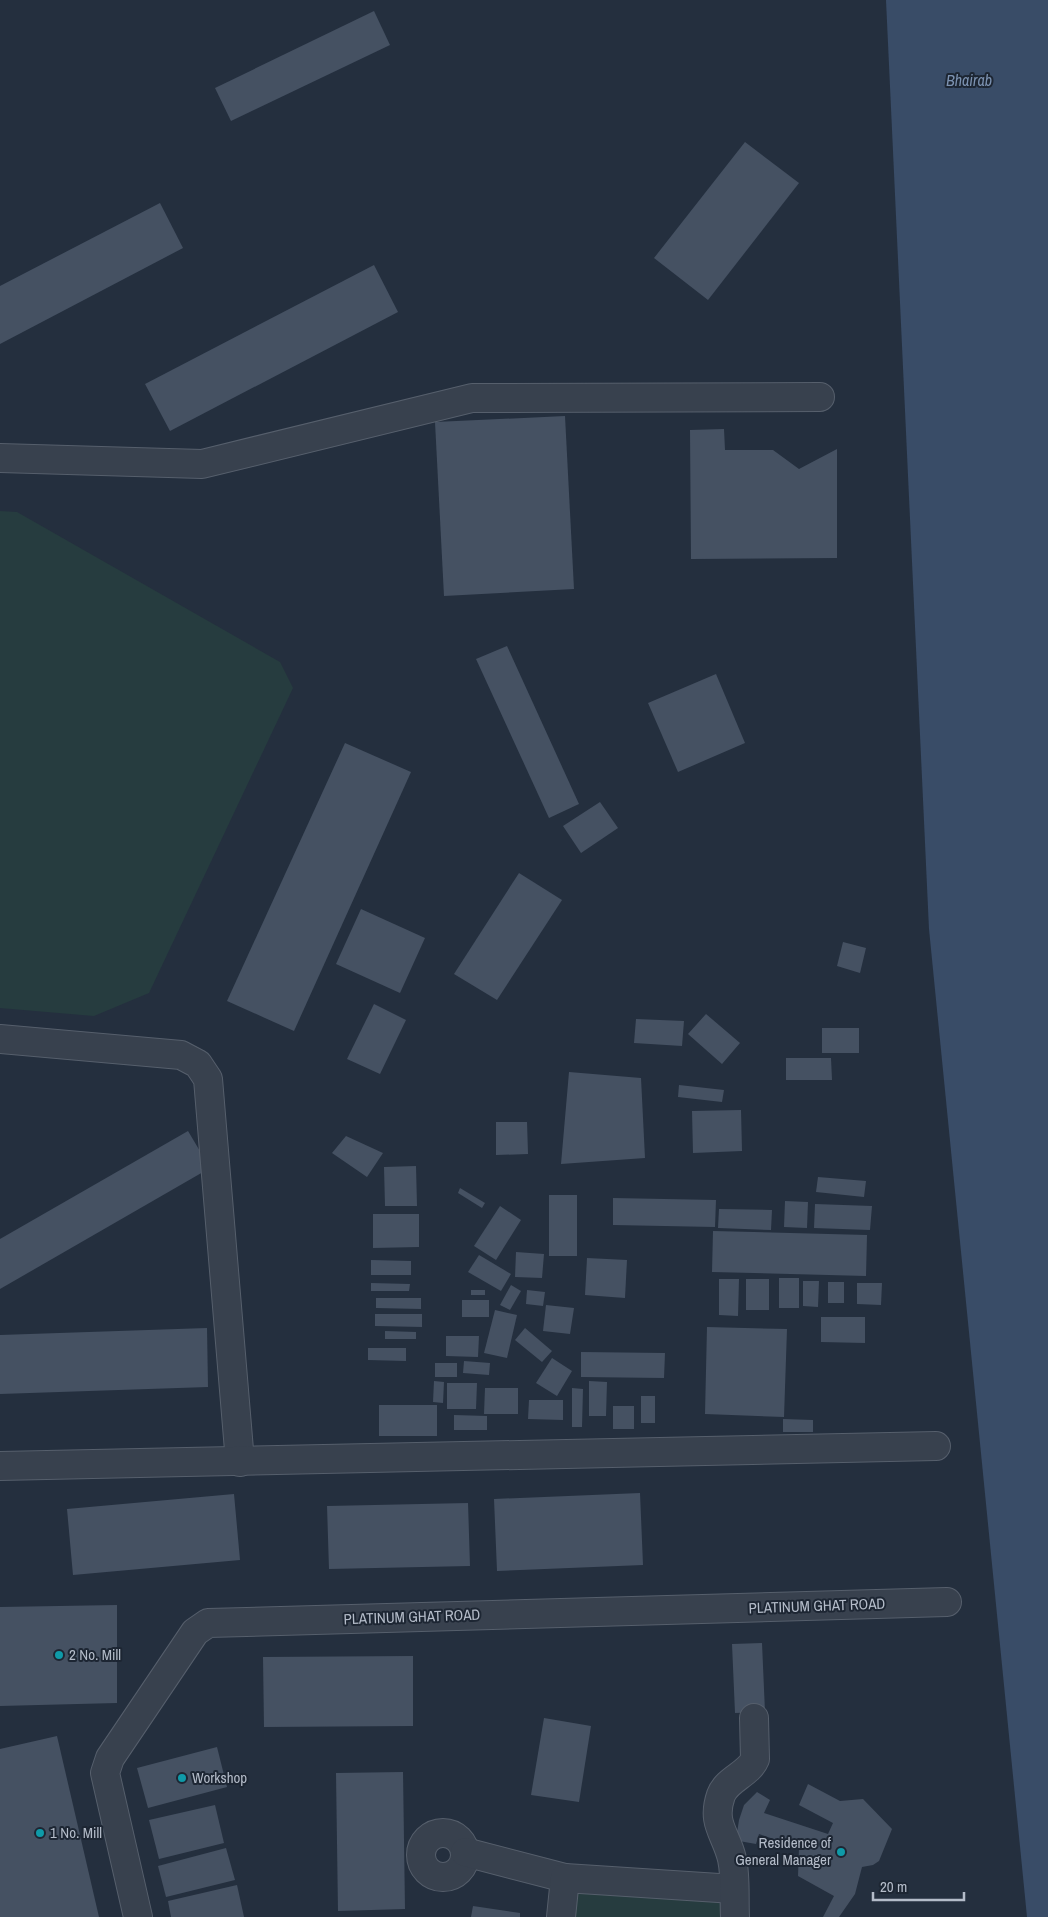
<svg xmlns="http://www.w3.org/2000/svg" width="1048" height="1917" viewBox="0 0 1048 1917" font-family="'Archivo Narrow',sans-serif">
	<rect width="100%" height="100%" fill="#242f3e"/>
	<g fill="#263c3f">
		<path d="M 0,511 L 17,512 L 280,662 L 293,688 L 149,993 L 94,1016 L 0,1008 Z"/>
		<path d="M 573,1891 L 723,1900 L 724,1917 L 570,1917 Z"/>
	</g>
	<path fill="#394c67" d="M 886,0 L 1048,0 L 1048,1917 L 1027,1917 L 929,929 Z"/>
	<g fill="#455162">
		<path d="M 374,11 L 390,45 L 231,121 L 215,88 Z"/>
		<path d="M 745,142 L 799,183 L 708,300 L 654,258 Z"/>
		<path d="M 160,203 L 183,248 L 0,344 L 0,286 Z"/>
		<path d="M 374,265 L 398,312 L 170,431 L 145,384 Z"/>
		<path d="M 565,416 L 574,589 L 444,596 L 435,422 Z"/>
		<path d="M 724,429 L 725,450 L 773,450 L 799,469 L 837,449 L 837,558 L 691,559 L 690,430 Z"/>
		<path d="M 507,646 L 579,804 L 549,818 L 476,659 Z"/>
		<path d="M 716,674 L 745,743 L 678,772 L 648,703 Z"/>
		<path d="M 345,743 L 411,772 L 294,1031 L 227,1001 Z"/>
		<path d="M 600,802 L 618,828 L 581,853 L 563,826 Z"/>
		<path d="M 519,873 L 562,900 L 497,1000 L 454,974 Z"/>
		<path d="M 361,909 L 425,938 L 400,993 L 336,964 Z"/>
		<path d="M 843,942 L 866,948 L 860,973 L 837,966 Z"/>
		<path d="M 374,1004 L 406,1020 L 380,1074 L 347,1059 Z"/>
		<path d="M 706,1014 L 740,1043 L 722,1064 L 688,1034 Z"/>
		<path d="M 636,1019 L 684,1021 L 682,1046 L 634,1043 Z"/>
		<rect x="822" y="1028" width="37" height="25"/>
		<path d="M 786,1058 L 831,1058 L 832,1080 L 786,1080 Z"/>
		<path d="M 569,1072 L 641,1078 L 645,1158 L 561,1164 Z"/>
		<path d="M 679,1085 L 724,1090 L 722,1102 L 678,1097 Z"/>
		<path d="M 741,1110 L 742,1151 L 693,1153 L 692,1111 Z"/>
		<path d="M 496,1122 L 527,1122 L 528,1154 L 496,1155 Z"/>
		<path d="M 188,1131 L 210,1168 L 0,1289 L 0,1239 Z"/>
		<path d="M 346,1136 L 383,1153 L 367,1177 L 332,1153 Z"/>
		<path d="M 416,1166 L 417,1206 L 385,1206 L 384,1167 Z"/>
		<path d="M 818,1177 L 866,1181 L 864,1197 L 816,1192 Z"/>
		<path d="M 460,1188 L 485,1203 L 482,1208 L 458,1193 Z"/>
		<rect x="549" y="1195" width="28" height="61"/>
		<path d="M 613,1198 L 716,1200 L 715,1227 L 613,1225 Z"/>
		<path d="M 785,1201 L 808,1202 L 807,1228 L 784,1227 Z"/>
		<path d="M 815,1204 L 872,1206 L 870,1230 L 814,1228 Z"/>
		<path d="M 500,1206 L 521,1220 L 496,1260 L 474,1246 Z"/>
		<path d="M 719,1209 L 772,1210 L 771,1230 L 718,1228 Z"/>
		<path d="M 373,1214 L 419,1214 L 419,1247 L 373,1248 Z"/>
		<path d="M 713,1231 L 867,1235 L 866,1276 L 712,1272 Z"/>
		<path d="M 516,1252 L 544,1254 L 542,1278 L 515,1277 Z"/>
		<path d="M 479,1255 L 511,1274 L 501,1291 L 468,1272 Z"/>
		<path d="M 587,1258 L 627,1260 L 625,1298 L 585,1295 Z"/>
		<path d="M 371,1260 L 411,1261 L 411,1275 L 371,1275 Z"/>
		<rect x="779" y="1278" width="20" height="30"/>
		<path d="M 719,1279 L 739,1279 L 738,1316 L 719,1315 Z"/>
		<rect x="746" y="1279" width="23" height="31"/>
		<path d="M 803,1281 L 819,1281 L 818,1307 L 803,1306 Z"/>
		<rect x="828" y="1282" width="16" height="21"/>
		<path d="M 371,1283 L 410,1284 L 409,1291 L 371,1291 Z"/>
		<path d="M 857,1283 L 882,1283 L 881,1305 L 857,1304 Z"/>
		<path d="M 511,1285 L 521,1291 L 510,1310 L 500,1305 Z"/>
		<rect x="471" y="1290" width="14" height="5"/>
		<path d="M 527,1290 L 545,1292 L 543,1306 L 526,1304 Z"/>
		<path d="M 376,1298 L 421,1298 L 421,1309 L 376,1308 Z"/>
		<rect x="462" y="1300" width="27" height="17"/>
		<path d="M 546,1305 L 574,1308 L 570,1334 L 543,1331 Z"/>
		<path d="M 495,1310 L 517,1315 L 507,1358 L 484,1353 Z"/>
		<path d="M 375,1314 L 422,1314 L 422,1327 L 375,1326 Z"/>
		<path d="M 821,1317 L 865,1317 L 865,1343 L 821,1342 Z"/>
		<path d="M 707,1327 L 787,1329 L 784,1417 L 705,1414 Z"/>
		<path d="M 207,1328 L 208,1387 L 0,1394 L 0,1335 Z"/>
		<path d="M 525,1328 L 552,1351 L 542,1362 L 515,1340 Z"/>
		<path d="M 385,1331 L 416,1332 L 416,1339 L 385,1339 Z"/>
		<path d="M 446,1336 L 479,1336 L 478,1357 L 446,1356 Z"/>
		<path d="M 368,1348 L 406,1348 L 406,1361 L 368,1360 Z"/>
		<path d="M 581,1352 L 665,1353 L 664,1378 L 581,1377 Z"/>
		<path d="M 552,1358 L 572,1371 L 557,1396 L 536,1383 Z"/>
		<path d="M 464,1361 L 490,1363 L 489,1375 L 463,1373 Z"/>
		<rect x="435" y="1363" width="22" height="14"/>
		<path d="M 434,1381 L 444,1382 L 443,1403 L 433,1402 Z"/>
		<path d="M 589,1381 L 607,1382 L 606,1416 L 589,1416 Z"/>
		<path d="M 447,1383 L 477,1383 L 476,1409 L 447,1409 Z"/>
		<path d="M 485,1388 L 518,1388 L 518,1414 L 484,1414 Z"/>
		<path d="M 572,1388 L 583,1389 L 582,1427 L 572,1427 Z"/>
		<rect x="641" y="1396" width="14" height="27"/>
		<path d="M 529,1400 L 563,1400 L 563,1420 L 528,1419 Z"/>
		<rect x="379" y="1405" width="58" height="31"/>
		<rect x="613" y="1406" width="21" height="23"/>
		<path d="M 454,1415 L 487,1416 L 487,1430 L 454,1430 Z"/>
		<path d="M 783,1419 L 813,1420 L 813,1432 L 783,1432 Z"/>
		<path d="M 640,1493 L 643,1565 L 497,1571 L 494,1499 Z"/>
		<path d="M 234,1494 L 240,1560 L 73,1575 L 67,1509 Z"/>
		<path d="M 468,1503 L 470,1566 L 329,1569 L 327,1506 Z"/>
		<path d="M 117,1605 L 117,1703 L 0,1706 L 0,1607 Z"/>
		<path d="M 762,1643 L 765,1712 L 735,1713 L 732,1644 Z"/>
		<path d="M 413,1656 L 413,1726 L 264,1727 L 263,1657 Z"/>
		<path d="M 544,1718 L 591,1726 L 579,1802 L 531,1795 Z"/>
		<path d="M 57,1736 L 99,1917 L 0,1917 L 0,1749 Z"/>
		<path d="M 217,1747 L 227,1787 L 148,1808 L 137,1768 Z"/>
		<path d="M 403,1772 L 405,1909 L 338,1911 L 336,1773 Z"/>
		<path d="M 808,1784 L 840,1801 L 863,1799 L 892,1829 L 879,1861 L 873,1865 L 862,1867 L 855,1894 L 839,1917 L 823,1917 L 834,1896 L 798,1876 L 799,1848 L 759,1834 L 756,1844 L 739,1841 L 737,1833 L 739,1820 L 744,1805 L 757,1792 L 770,1800 L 764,1813 L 828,1834 L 833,1823 L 799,1805 Z"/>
		<path d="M 215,1805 L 224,1843 L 159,1859 L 149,1820 Z"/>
		<path d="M 226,1848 L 235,1880 L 166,1897 L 158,1866 Z"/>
		<path d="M 237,1885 L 244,1917 L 171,1917 L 168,1901 Z"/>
		<path d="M 473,1906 L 520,1913 L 520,1917 L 471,1917 Z"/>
	</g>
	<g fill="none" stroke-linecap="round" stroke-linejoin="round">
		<g stroke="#565f6c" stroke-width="30">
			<g id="minor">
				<path d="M 0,458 L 202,464 L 472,398 L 820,397"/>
				<path d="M 0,1039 L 181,1055 L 198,1064 L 208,1079 L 240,1462"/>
				<path d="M 0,1466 L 936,1446"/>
				<circle cx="443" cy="1855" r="22"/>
				<path d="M 465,1852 L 565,1878"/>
				<path d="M 138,1917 L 105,1773 L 110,1758 L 195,1632 L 208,1623 L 947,1602"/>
				<path d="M 561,1917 L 565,1878 L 734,1889"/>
				<path d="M 735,1917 C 734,1898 736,1877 732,1859 C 726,1833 711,1824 721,1795 C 727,1779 749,1774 755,1759 L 754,1718"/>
			</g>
		</g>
		<use href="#minor" stroke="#38414e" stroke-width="28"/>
	</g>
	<g fill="#0f9aa8" stroke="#1d2633" stroke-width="2">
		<circle cx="59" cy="1655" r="5"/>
		<circle cx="182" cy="1778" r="5"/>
		<circle cx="40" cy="1833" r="5"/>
		<circle cx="841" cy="1852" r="5"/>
	</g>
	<g text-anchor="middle" stroke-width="4" stroke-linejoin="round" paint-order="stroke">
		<g font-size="15" fill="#b4bcc9" stroke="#1d2633">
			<text transform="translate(817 1606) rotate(-2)" y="5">PLATINUM GHAT ROAD</text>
			<text transform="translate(412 1617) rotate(-2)" y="5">PLATINUM GHAT ROAD</text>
		</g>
		<g font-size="15" fill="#b4bcc9" stroke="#1d2633" text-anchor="start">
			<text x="69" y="1660">2 No. Mill</text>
			<text x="192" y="1783">Workshop</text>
			<text x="50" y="1838">1 No. Mill</text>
			<text x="831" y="1848" text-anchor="end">Residence of<tspan x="831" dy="17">General Manager</tspan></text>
		</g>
		<g font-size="16" font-style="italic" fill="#7c92b1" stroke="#1d2633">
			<text x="969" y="86">Bhairab</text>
		</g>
	</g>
	<path d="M873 1892v8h91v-8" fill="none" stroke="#b4bcc9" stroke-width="2.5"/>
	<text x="880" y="1892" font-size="15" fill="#b4bcc9" stroke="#1d2633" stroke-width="4" paint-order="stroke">20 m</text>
</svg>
